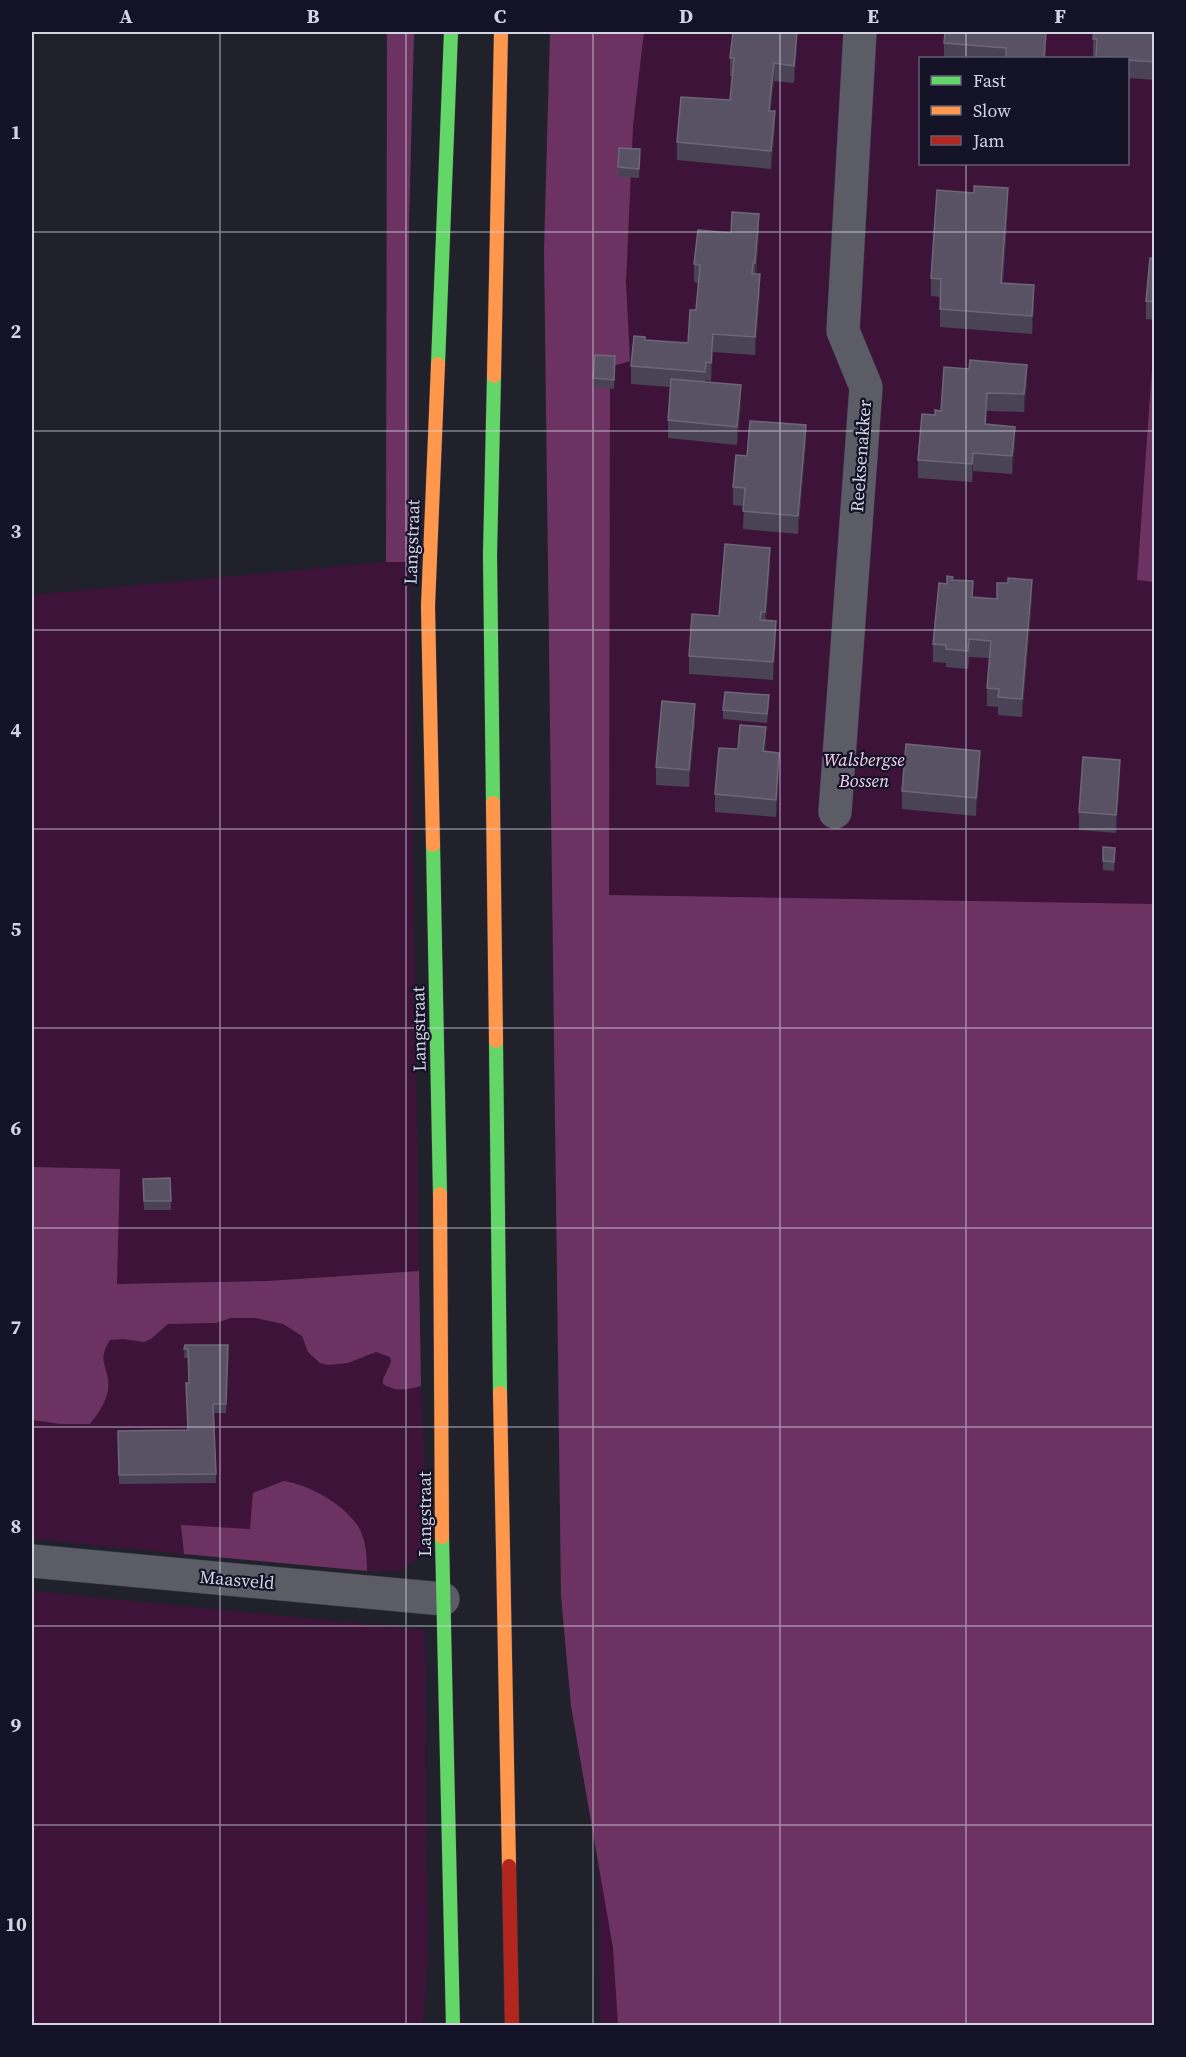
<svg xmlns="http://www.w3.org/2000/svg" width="1186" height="2057" viewBox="0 0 1186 2057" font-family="'Source Serif 4',serif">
	<rect width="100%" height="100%" fill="#21212c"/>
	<g fill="#3e1339" fill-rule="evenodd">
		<path d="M 612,32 L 1154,32 L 1154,2025 L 600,2025 L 592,1242 ZM 920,58 L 1128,58 L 1128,164 L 920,164 Z"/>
		<path d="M 386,562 L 409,562 L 419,1271 L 267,1281 L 117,1284 L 120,1170 L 32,1167 L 32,595 Z"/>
		<path d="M 231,1318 L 255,1318 L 283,1324 L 302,1336 L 308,1352 L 320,1363 L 328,1365 L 367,1357 L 376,1351 L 390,1357 L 391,1362 L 383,1379 L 383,1384 C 397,1392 405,1390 421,1386 L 429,1550 L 401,1571 L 367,1571 C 365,1518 341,1508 299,1484 L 250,1529 L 181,1537 L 184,1554 L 32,1539 L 32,1420 L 60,1424 L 108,1379 C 103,1363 100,1354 109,1340 L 122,1339 L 144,1342 L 151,1339 L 168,1324 L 216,1323 Z"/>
		<path d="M 32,1591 L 425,1630 L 428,1953 L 423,2025 L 32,2025 Z"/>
	</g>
	<g fill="#6c3362">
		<path d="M 387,32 L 414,32 L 409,222 L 409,562 L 386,562 Z"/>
		<path d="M 550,32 L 644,32 L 633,126 L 626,282 L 630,361 L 610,367 L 609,895 L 1154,904 L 1154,2025 L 618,2025 L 613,1948 L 571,1706 L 561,1596 L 544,250 Z"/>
		<path d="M 1153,354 L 1154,354 L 1154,582 L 1137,580 Z"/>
		<path d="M 32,1167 L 120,1169 L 117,1284 L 267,1281 L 419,1271 L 421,1386 C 405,1390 397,1392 383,1384 L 383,1379 L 391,1362 L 390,1357 L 376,1352 L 348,1363 L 328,1365 L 320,1363 L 308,1352 L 302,1336 L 283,1324 L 255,1318 L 231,1318 L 216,1323 L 168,1324 L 151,1339 L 144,1342 L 122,1339 L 110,1340 C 95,1363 111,1368 108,1390 C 106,1403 97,1415 90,1424 L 60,1424 L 32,1420 Z"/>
		<path d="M 284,1481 C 310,1485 343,1504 358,1526 C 366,1539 367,1556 367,1571 L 184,1554 L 181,1525 L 250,1529 L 253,1493 Z"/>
	</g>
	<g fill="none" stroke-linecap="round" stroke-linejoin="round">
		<g stroke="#3c3b45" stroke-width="34">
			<g id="street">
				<path d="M 835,812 L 866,387 L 843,331 L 860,32"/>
				<path d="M 32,1561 L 443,1599"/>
			</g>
		</g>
		<g stroke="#3c3b45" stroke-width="15">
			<g id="fast">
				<path d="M 438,364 L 451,32"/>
				<path d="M 493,803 L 490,555 L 494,376"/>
				<path d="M 433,845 L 440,1194"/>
				<path d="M 496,1041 L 500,1393"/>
				<path d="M 442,1537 L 453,2026"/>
			</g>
		</g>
		<g stroke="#3c3b45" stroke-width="15">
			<g id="slow">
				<path d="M 494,376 L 501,32"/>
				<path d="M 493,803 L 496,1041"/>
				<path d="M 433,845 L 428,606 L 438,364"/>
				<path d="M 440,1194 L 442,1537"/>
				<path d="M 500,1393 L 509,1866"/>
			</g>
		</g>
		<g stroke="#3c3b45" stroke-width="15">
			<path id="jam" d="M 509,1866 L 512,2026"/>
		</g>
		<use href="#street" stroke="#5c5c66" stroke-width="33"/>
		<use href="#fast" stroke="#63d668" stroke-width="14"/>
		<use href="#slow" stroke="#ff974d" stroke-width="14"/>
		<use href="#jam" stroke="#b3261e" stroke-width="14"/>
	</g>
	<g fill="#4a4355">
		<path d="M 1155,32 L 1155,80 L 1128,78 L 1128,58 L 1096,58 L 1096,57 L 1093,57 L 1093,39 Z"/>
		<path d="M 944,43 L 1046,49 L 1045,58 L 944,58 Z"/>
		<path d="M 797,47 L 794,83 L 774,81 L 770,111 L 775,129 L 771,169 L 677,160 L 677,142 L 730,100 L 732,76 L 730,76 L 730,58 Z"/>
		<path d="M 640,158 L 639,178 L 618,177 L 618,167 Z"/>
		<path d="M 1008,206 L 1003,283 L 1034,303 L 1032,334 L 940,327 L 940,297 L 931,296 L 931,278 Z"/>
		<path d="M 759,232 L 756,274 L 760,292 L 755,355 L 713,352 L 711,381 L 706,380 L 706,382 L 741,403 L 737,445 L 668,438 L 668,420 L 670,387 L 631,384 L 631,366 L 645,340 L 688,343 L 696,310 L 698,283 L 694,282 L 694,264 L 731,233 Z"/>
		<path d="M 1155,259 L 1155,320 L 1146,319 L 1146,301 Z"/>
		<path d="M 615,366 L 614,389 L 593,387 L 593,378 Z"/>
		<path d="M 969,369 L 1027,383 L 1024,412 L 987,411 L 986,424 L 1015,445 L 1012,474 L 973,471 L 972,482 L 918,478 L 918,460 L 935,415 L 941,411 Z"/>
		<path d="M 806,443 L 798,534 L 743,529 L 744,506 L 733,505 L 733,487 L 747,456 Z"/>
		<path d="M 770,566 L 766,620 L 776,639 L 773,680 L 689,674 L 689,656 L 719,616 Z"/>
		<path d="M 953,580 L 973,597 L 997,599 L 1032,598 L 1022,717 L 998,715 L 998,707 L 987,706 L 987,688 L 990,658 L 969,657 L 968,669 L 946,667 L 946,663 L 933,662 L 933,644 L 947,584 Z"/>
		<path d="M 769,704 L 767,723 L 723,719 L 723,710 Z"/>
		<path d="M 695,722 L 689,787 L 656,785 L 656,767 Z"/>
		<path d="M 766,745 L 765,752 L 779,771 L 776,817 L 715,812 L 715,794 L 738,749 Z"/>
		<path d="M 980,769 L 976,816 L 902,809 L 902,791 Z"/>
		<path d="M 1120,778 L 1116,833 L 1079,830 L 1079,812 Z"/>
		<path d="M 1115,857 L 1114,871 L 1103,870 L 1103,861 Z"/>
		<path d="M 170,1178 L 171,1210 L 144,1210 L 143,1179 Z"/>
		<path d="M 185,1345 L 228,1345 L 226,1413 L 214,1413 L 216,1483 L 119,1484 L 118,1431 L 188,1430 L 186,1383 L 189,1383 L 188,1358 L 184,1358 Z"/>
	</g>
	<g fill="#342f3e">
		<path d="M 797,32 L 797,47 L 794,83 L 794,66 Z"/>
		<path d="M 1046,32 L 1045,58 L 1044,58 Z"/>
		<path d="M 774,63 L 774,81 L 769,129 L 769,111 Z"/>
		<path d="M 775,111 L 775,129 L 771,169 L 771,151 Z"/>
		<path d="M 1008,188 L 1008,206 L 1001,301 L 1001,283 Z"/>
		<path d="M 759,214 L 759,232 L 755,281 L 755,263 Z"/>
		<path d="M 760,274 L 760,292 L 755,355 L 755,337 Z"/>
		<path d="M 1034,285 L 1034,303 L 1032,334 L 1032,316 Z"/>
		<path d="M 713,334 L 713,352 L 711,381 L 711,363 Z"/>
		<path d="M 1027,365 L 1027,383 L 1024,412 L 1024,394 Z"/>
		<path d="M 741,385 L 741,403 L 737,445 L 737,427 Z"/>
		<path d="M 987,393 L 987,411 L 985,442 L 985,424 Z"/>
		<path d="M 806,425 L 806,443 L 798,534 L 798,516 Z"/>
		<path d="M 1015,427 L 1015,445 L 1012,474 L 1012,456 Z"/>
		<path d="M 973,453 L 973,471 L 972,482 L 972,464 Z"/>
		<path d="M 770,548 L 770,566 L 765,630 L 765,612 Z"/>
		<path d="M 1032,580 L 1032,598 L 1022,717 L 1022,699 Z"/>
		<path d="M 776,621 L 776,639 L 773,680 L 773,662 Z"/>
		<path d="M 695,704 L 695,722 L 689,787 L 689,770 Z"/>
		<path d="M 766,727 L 766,745 L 763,769 L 763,751 Z"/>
		<path d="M 980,751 L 980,769 L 976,816 L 976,798 Z"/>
		<path d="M 779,753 L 779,771 L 776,817 L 776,800 Z"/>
		<path d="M 1120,760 L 1120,778 L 1116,833 L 1116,815 Z"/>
	</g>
	<g fill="#595264" stroke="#6c6677" stroke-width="1.5">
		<path d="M 733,32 L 797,32 L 794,66 L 774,63 L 769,111 L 775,111 L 771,151 L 677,142 L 681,97 L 730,100 L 734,58 L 730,58 Z"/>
		<path d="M 945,32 L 1046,32 L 1044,58 L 1006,58 L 1006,48 L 944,43 Z"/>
		<path d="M 1094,32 L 1155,32 L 1155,62 L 1128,60 L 1128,58 L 1096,57 L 1097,39 L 1093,39 Z"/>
		<path d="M 619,148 L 640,149 L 639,169 L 618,167 Z"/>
		<path d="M 974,186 L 1008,188 L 1001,283 L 1034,285 L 1032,316 L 940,309 L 941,279 L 931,278 L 937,190 L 974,193 Z"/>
		<path d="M 732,212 L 759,214 L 755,263 L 753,263 L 752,274 L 760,274 L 755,337 L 713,334 L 711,363 L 706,362 L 705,372 L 631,366 L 634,336 L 645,337 L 645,340 L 688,343 L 690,310 L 696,310 L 700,265 L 694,264 L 698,230 L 731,233 Z"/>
		<path d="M 1150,258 L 1155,259 L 1155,302 L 1146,301 Z"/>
		<path d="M 595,355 L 615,356 L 614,380 L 593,378 Z"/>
		<path d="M 970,360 L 1027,365 L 1024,394 L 987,393 L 985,424 L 1015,427 L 1012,456 L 973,453 L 972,464 L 918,460 L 922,414 L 935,415 L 935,410 L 941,411 L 944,367 L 969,369 Z"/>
		<path d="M 671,379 L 741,385 L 737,427 L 668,420 Z"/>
		<path d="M 750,421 L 806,425 L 798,516 L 743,511 L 745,488 L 733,487 L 736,455 L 747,456 Z"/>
		<path d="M 725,544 L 770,548 L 765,612 L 761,612 L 760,620 L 776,621 L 773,662 L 689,656 L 692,614 L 719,616 Z"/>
		<path d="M 947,576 L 953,577 L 952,580 L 973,581 L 972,597 L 997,599 L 997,583 L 1008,583 L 1008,578 L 1032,580 L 1022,699 L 998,697 L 999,689 L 987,688 L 991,641 L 969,639 L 968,651 L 946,649 L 946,645 L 933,644 L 939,583 L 947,584 Z"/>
		<path d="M 725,692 L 769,695 L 767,714 L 723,710 Z"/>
		<path d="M 662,701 L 695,704 L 689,770 L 656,767 Z"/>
		<path d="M 740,725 L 766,727 L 763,751 L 779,753 L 776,800 L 715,794 L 719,748 L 738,749 Z"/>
		<path d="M 906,744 L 980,751 L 976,798 L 902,791 Z"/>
		<path d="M 1083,757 L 1120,760 L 1116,815 L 1079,812 Z"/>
		<path d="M 1103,847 L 1115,848 L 1114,862 L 1103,861 Z"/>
		<path d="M 170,1178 L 171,1201 L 144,1201 L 143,1179 Z"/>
		<path d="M 185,1345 L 228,1345 L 226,1404 L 213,1404 L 216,1474 L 119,1475 L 118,1431 L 188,1430 L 186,1383 L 189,1383 L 188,1349 L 184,1349 Z"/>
	</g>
	<path fill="none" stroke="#d3d3e1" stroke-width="1.5" stroke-opacity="0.55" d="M 220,32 L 220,2026M 406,32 L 406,2026M 593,32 L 593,2026M 780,32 L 780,2026M 966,32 L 966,58M 966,164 L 966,2026M 32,232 L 1154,232M 32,431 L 1154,431M 32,630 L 1154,630M 32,829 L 1154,829M 32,1028 L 1154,1028M 32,1228 L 1154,1228M 32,1427 L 1154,1427M 32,1626 L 1154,1626M 32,1825 L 1154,1825"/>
	<g text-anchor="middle" stroke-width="4.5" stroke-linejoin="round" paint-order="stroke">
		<g font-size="18" fill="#d3d3e1" stroke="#141226">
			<text transform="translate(861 456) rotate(-86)" y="6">Reeksenakker</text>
			<text transform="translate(412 542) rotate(-88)" y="6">Langstraat</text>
			<text transform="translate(419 1029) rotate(-91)" y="6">Langstraat</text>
			<text transform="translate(425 1514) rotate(-90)" y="6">Langstraat</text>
			<text transform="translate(237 1580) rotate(5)" y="6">Maasveld</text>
		</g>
		<g font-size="18" font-style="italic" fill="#f8d0ee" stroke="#141226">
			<text x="864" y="766">Walsbergse<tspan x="864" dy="21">Bossen</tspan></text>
		</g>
	</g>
	<rect width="1186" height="2057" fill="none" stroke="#141226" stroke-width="66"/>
	<rect x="919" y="57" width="210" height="108" fill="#141226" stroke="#605f71" stroke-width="1.5"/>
	<rect x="931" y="76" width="30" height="9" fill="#63d668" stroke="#605f71" stroke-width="1.5"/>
	<text x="973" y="87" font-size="18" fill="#d3d3e1">Fast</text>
	<rect x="931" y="106" width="30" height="9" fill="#ff974d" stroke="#605f71" stroke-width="1.5"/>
	<text x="973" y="117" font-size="18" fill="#d3d3e1">Slow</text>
	<rect x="931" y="136" width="30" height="9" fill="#b3261e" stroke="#605f71" stroke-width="1.5"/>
	<text x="973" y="147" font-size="18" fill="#d3d3e1">Jam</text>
	<rect x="33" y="33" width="1120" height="1991" fill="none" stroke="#d3d3e1" stroke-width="2"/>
	<g font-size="20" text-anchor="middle" font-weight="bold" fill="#d3d3e1">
		<text x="126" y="23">A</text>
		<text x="313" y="23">B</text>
		<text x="500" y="23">C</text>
		<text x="686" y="23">D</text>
		<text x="873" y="23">E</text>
		<text x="1060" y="23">F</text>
		<text x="16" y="139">1</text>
		<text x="16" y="338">2</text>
		<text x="16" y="538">3</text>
		<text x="16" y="737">4</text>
		<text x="16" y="936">5</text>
		<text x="16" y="1135">6</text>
		<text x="16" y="1334">7</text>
		<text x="16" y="1533">8</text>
		<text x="16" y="1732">9</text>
		<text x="16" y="1931">10</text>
	</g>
</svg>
